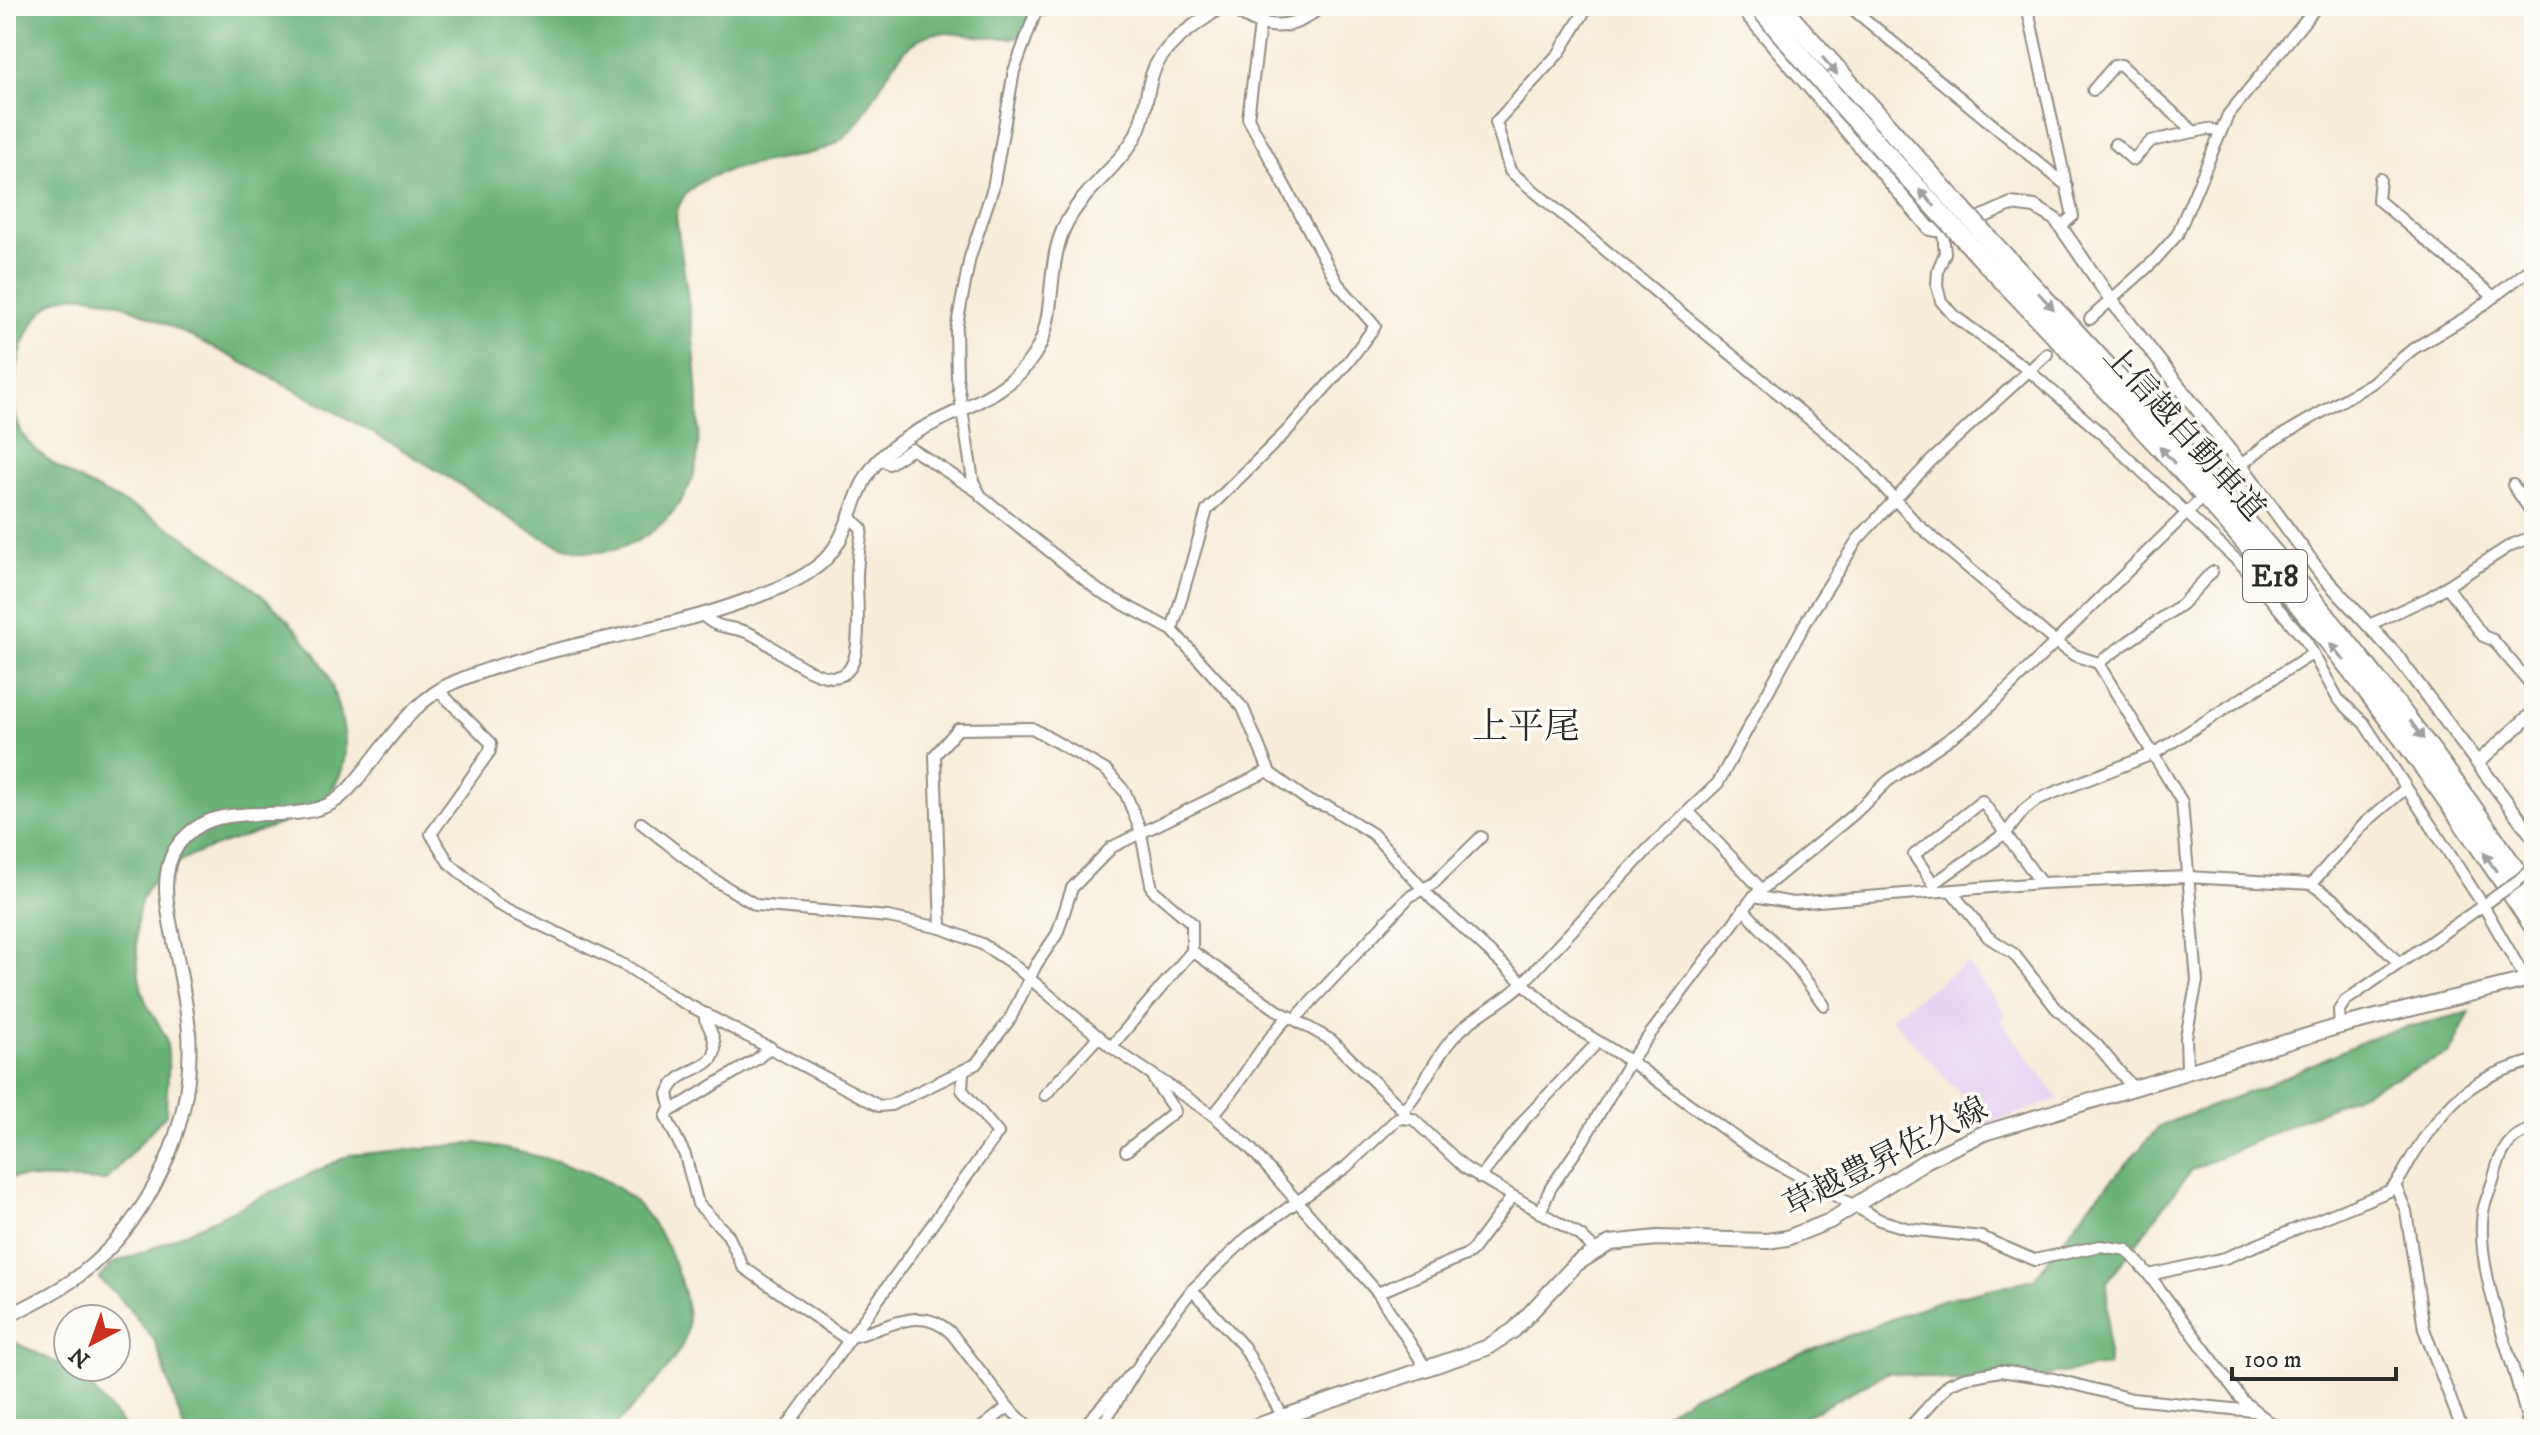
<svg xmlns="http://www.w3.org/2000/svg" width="2540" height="1435" viewBox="0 0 2540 1435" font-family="'IM FELL DW Pica','Noto Serif JP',serif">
	<rect width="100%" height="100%" fill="#fdfcf7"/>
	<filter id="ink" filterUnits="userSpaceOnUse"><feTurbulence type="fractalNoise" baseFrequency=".0125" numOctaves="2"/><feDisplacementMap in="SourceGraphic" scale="16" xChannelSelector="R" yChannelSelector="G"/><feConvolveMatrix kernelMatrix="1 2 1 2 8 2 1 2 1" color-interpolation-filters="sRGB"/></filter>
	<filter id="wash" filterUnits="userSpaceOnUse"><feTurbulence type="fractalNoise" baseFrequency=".006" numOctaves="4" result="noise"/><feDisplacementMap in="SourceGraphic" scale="32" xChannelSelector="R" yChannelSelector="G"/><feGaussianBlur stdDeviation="1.8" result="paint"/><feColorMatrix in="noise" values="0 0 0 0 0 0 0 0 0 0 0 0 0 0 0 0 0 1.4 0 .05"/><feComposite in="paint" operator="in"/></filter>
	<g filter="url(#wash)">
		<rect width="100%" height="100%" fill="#f7ecd9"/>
		<path fill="#e5d3f1" d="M 1967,963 L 2006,1014 L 2000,1020 L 2059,1099 L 1988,1124 L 1890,1017 Z"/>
		<path fill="#83cf8d" stroke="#577d5c" stroke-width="2" d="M 1244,6 L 1300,6 L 1287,17 L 1254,15 Z"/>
		<g fill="#6ab278" stroke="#4a6e52" stroke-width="2">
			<path d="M 6,6 L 1031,6 L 1029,23 L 1021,36 C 990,44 947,26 925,36 C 884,53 873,125 831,146 C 788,167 683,159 676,217 C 685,280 696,342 698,406 C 698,427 700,450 695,470 C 682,519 627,563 575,550 C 529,538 486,500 446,476 C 361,424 275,378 186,334 C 153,318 92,283 57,300 C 18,320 0,408 27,441 C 62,479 118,497 162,523 C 218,556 295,614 326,671 C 332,683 335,698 339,711 C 384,854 175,817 142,899 C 133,922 136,980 146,1002 C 151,1015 163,1027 166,1040 C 171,1062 166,1091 166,1114 L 106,1181 L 6,1177 Z"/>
			<path d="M 2470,1012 L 2450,1053 L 2191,1170 L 2107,1282 L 2108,1366 L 1981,1385 L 1888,1372 L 1782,1429 L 1640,1429 L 1694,1395 L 1941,1300 L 2034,1279 L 2087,1208 L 2161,1125 L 2265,1086 L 2377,1035 Z"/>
			<path d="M 478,1143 C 575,1164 647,1173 680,1280 C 686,1300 693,1324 682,1345 C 666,1376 636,1402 613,1429 L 184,1429 L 155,1341 L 120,1298 L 99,1279 L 111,1264 L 151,1249 L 350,1155 Z"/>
			<path d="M 6,1338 L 80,1374 L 126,1429 L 6,1429 Z"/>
		</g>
	</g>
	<g filter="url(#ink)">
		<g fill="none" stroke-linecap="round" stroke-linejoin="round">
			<g stroke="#918c82" stroke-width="14">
				<g id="minor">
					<path d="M 1020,6 L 1036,11 L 1068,6"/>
					<path d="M 1588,6 L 1559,53 L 1496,122 L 1510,171 L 1861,462 L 1917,524 L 2054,641 L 2074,655 L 2098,663 L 2182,802 L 2197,981 L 2186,1037 L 2187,1070"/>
					<path d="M 1849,6 L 2067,186"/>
					<path d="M 2027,6 L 2073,216 L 2061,226"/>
					<path d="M 2531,6 L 2534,8"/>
					<path d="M 1036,11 L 1014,71 L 993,188 L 970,257 L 956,330 L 957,377 L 973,481 L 981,496 L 1099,591 L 1172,630 L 1243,708 L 1270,773 L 1310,802 L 1329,807 L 1373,834 L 1432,899 L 1523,983 C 1502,1004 1473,1015 1454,1037 C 1434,1058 1425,1086 1404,1109"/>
					<path d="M 2093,90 L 2114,66 L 2121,65 L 2194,132"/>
					<path d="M 2115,144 L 2133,160 L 2151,141 L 2208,129 L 2219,132"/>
					<path d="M 2380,179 L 2378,200 L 2494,297"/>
					<path d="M 1943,233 L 1945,253 L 1938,270 L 1937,286 L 1941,301 L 1953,315 L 2028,370 L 2102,434 L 2243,566 L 2306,641 L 2338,699 L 2364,723 L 2483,905 L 2526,980"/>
					<path d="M 2090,319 L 2153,262 L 2177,235 L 2228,115 L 2317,6"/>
					<path d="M 2047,354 L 1931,461 L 1858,539 L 1808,618 L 1718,783 L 1649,848 L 1523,983 L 1568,1023 L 1630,1061 L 1754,1151 L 1880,1220 L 1909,1229 L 1981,1237 L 2034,1260 L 2100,1246 L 2127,1250 L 2149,1275 L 2243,1401 L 2278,1429"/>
					<path d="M 880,459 L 889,464 L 912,449 L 977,491"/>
					<path d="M 2224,479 L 2267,444 L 2372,383 L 2413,349 L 2470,315 L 2534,266"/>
					<path d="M 2513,485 L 2534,516"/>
					<path d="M 2447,586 L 2483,636 L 2493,640 L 2534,688"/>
					<path d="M 704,616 C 717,630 733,626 749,633 C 758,637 767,643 775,649 C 862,712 860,659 857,584 C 856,566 860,547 862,529 L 850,517"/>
					<path d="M 2369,625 L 2430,597 L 2511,545 L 2534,536"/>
					<path d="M 1172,630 L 1207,510 L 1286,432 L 1349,361 L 1375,326 L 1338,284 L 1248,118 L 1260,25"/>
					<path d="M 2098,663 L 2182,604 L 2212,572"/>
					<path d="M 438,690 L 491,743 L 490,751 L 431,834 L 449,863 L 497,904 L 628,967 L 677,999 L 879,1106 L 891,1105 L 976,1064 L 1010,1019 L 1036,965 L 1057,934 L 1072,888 L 1112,847 L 1268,771"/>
					<path d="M 1689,812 L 1761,889"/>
					<path d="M 641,823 L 713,879 L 756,905 L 888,917 L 941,928 L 982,944 L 1010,962 L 1111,1047 L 1213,1115 L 1251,1149 L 1378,1293 L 1427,1370"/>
					<path d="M 1936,882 L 2007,832 L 2024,810 L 2038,799 L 2155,753 L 2312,654"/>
					<path d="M 2311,884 L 2366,822 L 2405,789"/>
					<path d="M 1935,886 L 1914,855 L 1982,801 L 2041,883"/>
					<path d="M 1952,892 L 1988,937 L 2014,954 L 2056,1008 L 2098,1046 L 2133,1088"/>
					<path d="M 1754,896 L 1793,903 L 2041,883 L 2187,877 L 2311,884 L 2337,902 L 2399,963"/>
					<path d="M 1743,909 L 1793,963 L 1824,1005"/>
					<path d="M 941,928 L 935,755 L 958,729 L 1032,728 L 1107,771 L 1125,792 L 1140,829 L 1152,889 L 1192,923 L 1192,951 L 1111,1047"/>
					<path d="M 1192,951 L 1277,1010 L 1331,1040 L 1405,1112"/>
					<path d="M 707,1014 L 705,1019 C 738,1079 681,1057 668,1094 L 671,1107 L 666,1117 L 685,1155 L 698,1204 L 728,1235 L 743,1267 L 845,1338 C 881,1334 918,1300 952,1334 L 1008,1407 L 1031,1429"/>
					<path d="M 1296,1018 L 1409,897 L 1434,883 L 1481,837"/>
					<path d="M 2340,1026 L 2339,1010 L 2345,1001 L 2488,902"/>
					<path d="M 1045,1095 L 1099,1036"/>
					<path d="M 669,1112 L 757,1059 L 770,1047"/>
					<path d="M 1213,1115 C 1242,1083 1259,1046 1289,1016"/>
					<path d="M 1126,1151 L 1175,1111 L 1154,1080"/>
					<path d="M 1480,1178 L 1526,1118 L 1598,1042"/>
					<path d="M 2395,1185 L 2406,1211 L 2424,1329 L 2462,1429"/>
					<path d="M 1540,1213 L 1550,1189 L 1583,1141 L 1630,1061 L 1754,896 L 1854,814 L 1888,781 L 1975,721 L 2196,504"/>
					<path d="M 2149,1275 L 2225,1258 L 2389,1191 C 2402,1180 2407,1163 2417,1149 C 2450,1098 2474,1076 2534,1061"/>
					<path d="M 1192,1290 L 1244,1347 L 1283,1417"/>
					<path d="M 1378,1293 L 1470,1253 L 1512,1197"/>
					<path d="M 785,1429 L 998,1133 L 962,1090 L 963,1073"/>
					<path d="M 980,1429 L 1008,1407"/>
					<path d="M 1081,1429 L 1132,1373"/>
					<path d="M 1100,1429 L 1158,1334 L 1192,1290 L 1249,1236 L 1346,1167 L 1398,1118 L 1413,1119 L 1465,1168 L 1581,1236 L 1595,1250"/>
					<path d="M 1908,1429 L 1949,1384 L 1963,1378 L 2000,1371 L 2054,1379 L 2132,1399 L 2253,1411"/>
					<path d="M 2529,1429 C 2518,1367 2474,1274 2483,1212 C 2485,1200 2491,1189 2494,1177 C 2500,1153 2509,1134 2534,1129"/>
				</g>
			</g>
			<g stroke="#918c82" stroke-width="16">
				<g id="tertiary">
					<path d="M 1231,6 C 1260,30 1291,34 1320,6"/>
					<path d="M 1740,6 L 1930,229 L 1950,232 L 2011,204 L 2035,207 L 2056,220 L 2111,300 L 2241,465 L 2321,574 L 2396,655 L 2534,838"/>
					<path d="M 2478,762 L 2534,712"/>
					<path d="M 6,1317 C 30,1305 55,1293 76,1278 C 151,1221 195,1125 189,1032 C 187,1005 181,978 176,952 C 170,918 156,876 178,845 C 216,794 279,827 328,805 C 343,798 354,783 364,771 C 391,737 416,697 457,681 C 550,643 653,635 747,600 C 772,591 798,582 819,565 C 852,539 850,491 878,461 C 920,415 1000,409 1034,355 C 1056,322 1047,275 1060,238 C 1073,198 1110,176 1132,142 C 1145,122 1145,98 1152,75 C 1161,44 1197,24 1222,6"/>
				</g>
			</g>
			<g stroke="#918c82" stroke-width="18">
				<path id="secondary" d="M 1248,1429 L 1486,1348 L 1514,1330 L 1576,1264 L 1610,1243 L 1657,1238 L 1767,1241 L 1787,1238 L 1830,1221 L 1927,1160 L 1984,1133 L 2340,1026 L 2534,978"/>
			</g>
			<g stroke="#918c82" stroke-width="22">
				<g id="motorway">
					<path d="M 1993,244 C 2190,453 2376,656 2534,898"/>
					<path d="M 1979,255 C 2102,386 2229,515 2340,656 C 2409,743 2472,834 2534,927"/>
				</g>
			</g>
			<use href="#minor" stroke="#fff" stroke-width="10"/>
			<use href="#tertiary" stroke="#fff" stroke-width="12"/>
			<use href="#secondary" stroke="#fff" stroke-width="14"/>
			<use href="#motorway" stroke="#fff" stroke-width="18"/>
			<g stroke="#918c82" stroke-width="14" stroke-linecap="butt">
				<path id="minor-bridge" d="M 2488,902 L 2534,869"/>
			</g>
			<g stroke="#918c82" stroke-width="22" stroke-linecap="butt">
				<g id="motorway-bridge">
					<path d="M 1758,6 L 1841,104 L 1979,255"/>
					<path d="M 1780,6 L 1993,244"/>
				</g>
			</g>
			<use href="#minor-bridge" stroke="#fff" stroke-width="10"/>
			<use href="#motorway-bridge" stroke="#fff" stroke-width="18"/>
		</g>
		<defs><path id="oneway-solid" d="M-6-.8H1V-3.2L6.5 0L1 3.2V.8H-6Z" transform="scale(2)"/></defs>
		<g fill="#a0a0a0">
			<use href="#oneway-solid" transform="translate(1830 66) rotate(49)"/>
			<use href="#oneway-solid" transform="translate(1927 198) rotate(-133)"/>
			<use href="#oneway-solid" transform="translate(2046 301) rotate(47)"/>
			<use href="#oneway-solid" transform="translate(2167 455) rotate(-132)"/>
			<use href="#oneway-solid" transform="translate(2337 652) rotate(-129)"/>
			<use href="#oneway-solid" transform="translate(2417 730) rotate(54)"/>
			<use href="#oneway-solid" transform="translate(2490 862) rotate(-124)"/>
		</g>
	</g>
	<g text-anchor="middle" stroke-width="7" stroke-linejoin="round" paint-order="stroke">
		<rect fill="#fdfcf7" stroke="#6a6a68" stroke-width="2" x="2243" y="550" width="64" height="52" rx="6"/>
		<g font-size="30" font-weight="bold" fill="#2b2b2b">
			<text x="2275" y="586">E18</text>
		</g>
		<g font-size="32" fill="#2b2b2b" stroke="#fdfcf7">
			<text transform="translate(2185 432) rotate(48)" y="11">上信越自動車道</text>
			<text transform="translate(1885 1156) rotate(-27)" y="11">草越豊昇佐久線</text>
		</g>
		<g font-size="36" fill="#2b2b2b" stroke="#fdfcf7">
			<text x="1526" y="738">上平尾</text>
		</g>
	</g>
	<rect width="2540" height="1435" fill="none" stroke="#fdfcf7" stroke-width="32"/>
	<g transform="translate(92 1343) rotate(221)"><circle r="38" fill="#fdfcf7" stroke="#a9a8a5" stroke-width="2"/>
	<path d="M0-6L14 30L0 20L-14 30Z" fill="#c8321e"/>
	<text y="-12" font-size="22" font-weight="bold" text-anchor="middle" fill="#2b2b2b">N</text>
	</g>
	<path d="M2232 1367v12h164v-12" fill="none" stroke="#2b2b2b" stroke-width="4"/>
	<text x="2244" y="1367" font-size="24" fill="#2b2b2b" stroke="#fdfcf7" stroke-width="6" paint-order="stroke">100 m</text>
</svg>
